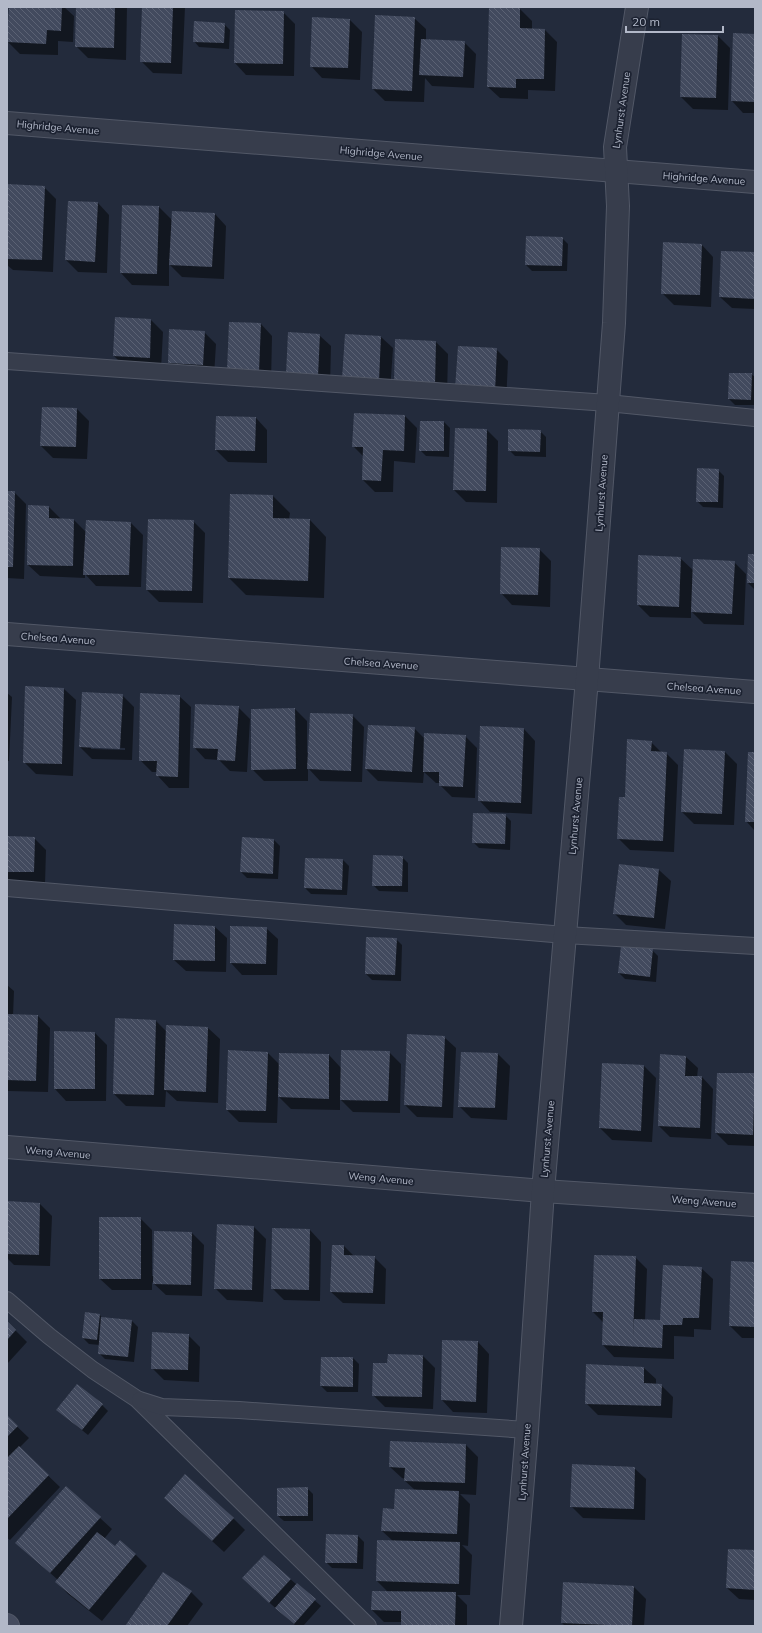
<svg xmlns="http://www.w3.org/2000/svg" width="762" height="1633" viewBox="0 0 762 1633" font-family="Mulish,sans-serif">
	<defs>
		<pattern id="building-back-hatch" width="6" height="6" patternUnits="userSpaceOnUse"><rect width="6" height="6" fill="#424a5e"/><path d="M-1 5l2 2M0 0l6 6M5-1l2 2" fill="none" stroke="#5b6274"/></pattern>
	</defs>
	<rect width="100%" height="100%" fill="#232b3c"/>
	<g fill="#0007" fill-rule="evenodd">
		<path d="M 10,7 L 64,7 L 74,16 L 73,42 L 58,41 L 58,55 L 20,54 L 8,42 Z"/>
		<path d="M 77,7 L 127,7 L 126,60 L 88,58 L 76,46 Z"/>
		<path d="M 143,7 L 185,7 L 182,74 L 153,73 L 141,61 Z"/>
		<path d="M 520,9 L 532,21 L 532,29 L 545,30 L 557,42 L 555,91 L 528,90 L 528,99 L 500,98 L 488,87 Z"/>
		<path d="M 283,12 L 295,24 L 294,76 L 246,75 L 235,63 Z"/>
		<path d="M 414,18 L 426,29 L 426,40 L 464,42 L 476,54 L 474,88 L 432,86 L 425,78 L 424,102 L 385,101 L 373,89 Z"/>
		<path d="M 350,20 L 362,32 L 360,80 L 322,78 L 311,66 Z"/>
		<path d="M 224,24 L 230,30 L 229,49 L 199,47 L 194,41 Z"/>
		<path d="M 734,34 L 755,35 L 755,113 L 743,113 L 732,101 Z"/>
		<path d="M 718,36 L 730,48 L 728,110 L 693,109 L 681,97 Z"/>
		<path d="M 7,185 L 44,187 L 56,199 L 53,272 L 13,270 L 7,265 Z"/>
		<path d="M 98,203 L 109,215 L 107,273 L 78,272 L 66,260 Z"/>
		<path d="M 159,207 L 172,220 L 215,214 L 226,226 L 224,279 L 182,277 L 169,264 L 169,286 L 132,285 L 121,273 Z"/>
		<path d="M 562,238 L 568,244 L 567,271 L 532,271 L 526,265 Z"/>
		<path d="M 702,245 L 713,257 L 711,307 L 674,305 L 662,293 Z"/>
		<path d="M 755,253 L 755,309 L 732,308 L 720,297 Z"/>
		<path d="M 151,320 L 163,332 L 161,369 L 126,368 L 114,356 Z"/>
		<path d="M 261,324 L 272,336 L 271,383 L 240,382 Z"/>
		<path d="M 204,332 L 216,344 L 214,376 L 181,375 L 169,363 Z"/>
		<path d="M 319,335 L 331,346 L 330,388 L 299,386 Z"/>
		<path d="M 381,337 L 393,348 L 390,392 L 355,390 Z"/>
		<path d="M 396,340 L 436,342 L 448,354 L 447,396 Z"/>
		<path d="M 459,347 L 496,349 L 508,361 L 506,403 Z"/>
		<path d="M 751,374 L 755,377 L 755,405 L 735,405 L 729,399 Z"/>
		<path d="M 77,409 L 89,421 L 87,459 L 53,458 L 41,446 Z"/>
		<path d="M 405,416 L 417,428 L 415,463 L 394,461 L 393,492 L 375,492 L 363,480 L 364,457 L 353,446 Z"/>
		<path d="M 256,418 L 267,430 L 267,463 L 228,462 L 216,450 Z"/>
		<path d="M 444,422 L 450,428 L 449,457 L 426,456 L 420,450 Z"/>
		<path d="M 487,430 L 498,441 L 497,503 L 466,502 L 454,490 Z"/>
		<path d="M 540,431 L 546,437 L 546,457 L 515,456 L 509,450 Z"/>
		<path d="M 718,470 L 724,476 L 723,508 L 703,507 L 697,501 Z"/>
		<path d="M 7,492 L 14,492 L 26,504 L 24,579 L 7,578 Z"/>
		<path d="M 231,495 L 273,496 L 290,513 L 289,519 L 310,520 L 326,537 L 324,598 L 246,595 L 229,578 Z"/>
		<path d="M 49,507 L 61,519 L 74,520 L 86,532 L 131,523 L 143,535 L 141,587 L 96,586 L 85,574 L 85,578 L 40,576 L 28,565 Z"/>
		<path d="M 193,521 L 205,533 L 203,603 L 159,602 L 147,590 Z"/>
		<path d="M 539,549 L 551,561 L 550,607 L 512,605 L 501,593 Z"/>
		<path d="M 755,555 L 755,590 L 748,583 Z"/>
		<path d="M 680,558 L 694,571 L 734,562 L 746,574 L 744,625 L 704,624 L 691,611 L 691,618 L 650,617 L 638,605 Z"/>
		<path d="M 64,689 L 76,700 L 73,776 L 36,774 L 24,762 Z"/>
		<path d="M 7,693 L 12,697 L 9,761 L 7,761 Z"/>
		<path d="M 122,695 L 134,707 L 132,760 L 92,759 L 80,747 ZM 91,747 L 125,748 L 125,750 L 91,749 Z"/>
		<path d="M 179,696 L 191,707 L 189,788 L 169,788 L 158,776 L 158,772 L 152,772 L 140,760 Z"/>
		<path d="M 238,707 L 250,719 L 247,772 L 230,771 L 219,760 L 205,759 L 194,747 Z"/>
		<path d="M 295,709 L 307,721 L 307,753 L 352,715 L 364,727 L 362,782 L 320,781 L 308,768 L 308,781 L 264,781 L 252,769 L 252,710 Z"/>
		<path d="M 414,728 L 425,739 L 465,736 L 477,748 L 475,798 L 452,797 L 440,785 L 440,783 L 436,783 L 424,772 L 423,783 L 378,781 L 366,769 Z"/>
		<path d="M 524,729 L 535,741 L 532,814 L 490,812 L 479,800 Z"/>
		<path d="M 651,742 L 662,753 L 666,753 L 678,765 L 674,852 L 630,850 L 618,838 L 626,798 Z"/>
		<path d="M 725,752 L 737,764 L 734,825 L 694,824 L 682,812 Z"/>
		<path d="M 755,753 L 755,831 L 746,821 Z"/>
		<path d="M 505,815 L 511,821 L 510,850 L 479,848 L 473,842 Z"/>
		<path d="M 7,837 L 34,838 L 46,850 L 45,884 L 12,883 L 7,878 Z"/>
		<path d="M 274,840 L 280,846 L 278,879 L 247,878 L 241,872 Z"/>
		<path d="M 402,857 L 408,863 L 408,892 L 379,891 L 373,885 Z"/>
		<path d="M 306,859 L 343,860 L 349,866 L 347,895 L 311,894 L 305,888 Z"/>
		<path d="M 659,870 L 671,881 L 665,929 L 626,925 L 614,913 Z"/>
		<path d="M 215,927 L 227,938 L 226,972 L 186,971 L 174,960 Z"/>
		<path d="M 266,928 L 278,939 L 277,975 L 242,975 L 231,963 Z"/>
		<path d="M 396,939 L 402,945 L 401,981 L 372,980 L 366,974 Z"/>
		<path d="M 652,950 L 658,956 L 656,982 L 625,979 L 619,973 Z"/>
		<path d="M 7,985 L 14,991 L 13,1016 L 38,1016 L 50,1028 L 48,1092 L 8,1091 L 7,1089 Z"/>
		<path d="M 116,1020 L 156,1021 L 167,1032 L 208,1028 L 220,1039 L 218,1103 L 177,1101 L 166,1091 L 165,1107 L 126,1106 L 114,1094 Z"/>
		<path d="M 95,1033 L 107,1045 L 106,1101 L 66,1101 L 55,1089 Z"/>
		<path d="M 408,1035 L 444,1037 L 456,1048 L 453,1118 L 417,1117 L 405,1105 Z"/>
		<path d="M 389,1052 L 401,1064 L 400,1113 L 353,1112 L 340,1099 L 340,1110 L 291,1109 L 278,1096 L 277,1123 L 239,1122 L 227,1110 L 268,1053 L 280,1065 L 329,1055 L 342,1069 Z"/>
		<path d="M 498,1054 L 510,1066 L 507,1120 L 471,1118 L 459,1106 Z"/>
		<path d="M 686,1057 L 698,1068 L 697,1077 L 702,1077 L 713,1089 L 711,1139 L 670,1137 L 659,1126 Z"/>
		<path d="M 644,1066 L 656,1078 L 652,1142 L 612,1140 L 600,1128 Z"/>
		<path d="M 755,1074 L 755,1146 L 728,1145 L 716,1133 Z"/>
		<path d="M 7,1202 L 40,1204 L 52,1216 L 50,1266 L 14,1265 L 7,1258 Z"/>
		<path d="M 140,1218 L 152,1230 L 152,1276 L 154,1276 L 192,1233 L 204,1245 L 202,1296 L 166,1295 L 152,1282 L 152,1290 L 112,1290 L 100,1279 Z"/>
		<path d="M 254,1227 L 266,1239 L 263,1302 L 227,1300 L 215,1288 Z"/>
		<path d="M 310,1230 L 321,1242 L 320,1301 L 284,1300 L 272,1288 Z"/>
		<path d="M 344,1246 L 354,1256 L 374,1257 L 386,1269 L 385,1304 L 343,1303 L 331,1292 Z"/>
		<path d="M 635,1257 L 647,1269 L 645,1321 L 661,1321 L 701,1268 L 713,1279 L 711,1330 L 694,1329 L 694,1337 L 674,1336 L 674,1359 L 614,1357 L 603,1345 L 603,1322 L 593,1312 Z"/>
		<path d="M 755,1263 L 755,1338 L 742,1338 L 730,1326 Z"/>
		<path d="M 100,1315 L 102,1318 L 132,1321 L 138,1327 L 134,1362 L 105,1359 L 99,1353 L 100,1345 L 89,1344 L 83,1338 Z"/>
		<path d="M 7,1322 L 27,1342 L 7,1364 Z"/>
		<path d="M 188,1335 L 200,1347 L 199,1382 L 164,1380 L 152,1368 Z"/>
		<path d="M 478,1342 L 489,1354 L 487,1413 L 453,1412 L 442,1400 Z"/>
		<path d="M 423,1356 L 435,1368 L 433,1409 L 385,1407 L 373,1395 L 388,1364 Z"/>
		<path d="M 322,1358 L 353,1358 L 359,1364 L 358,1392 L 327,1392 L 321,1386 Z"/>
		<path d="M 644,1368 L 656,1379 L 656,1385 L 661,1385 L 673,1397 L 672,1418 L 598,1415 L 586,1403 Z"/>
		<path d="M 102,1405 L 108,1411 L 88,1435 L 57,1410 Z"/>
		<path d="M 7,1417 L 29,1438 L 19,1448 L 60,1487 L 10,1540 L 7,1538 Z"/>
		<path d="M 466,1445 L 478,1457 L 476,1495 L 460,1494 L 470,1504 L 468,1546 L 462,1545 L 472,1555 L 470,1595 L 457,1595 L 467,1605 L 467,1626 L 402,1626 L 402,1622 L 384,1622 L 372,1610 L 373,1592 L 388,1592 L 377,1581 L 378,1541 L 393,1541 L 382,1531 L 395,1510 L 415,1490 L 405,1481 L 405,1479 L 402,1478 L 390,1467 Z"/>
		<path d="M 634,1468 L 646,1479 L 645,1520 L 583,1518 L 571,1506 Z"/>
		<path d="M 307,1488 L 313,1494 L 313,1521 L 284,1521 L 278,1516 Z"/>
		<path d="M 165,1498 L 233,1518 L 245,1530 L 224,1552 Z"/>
		<path d="M 100,1518 L 112,1529 L 104,1539 L 115,1547 L 135,1554 L 147,1566 L 102,1621 L 68,1594 L 57,1582 L 58,1580 L 29,1554 Z"/>
		<path d="M 358,1536 L 364,1542 L 363,1569 L 332,1568 L 326,1562 Z"/>
		<path d="M 755,1551 L 755,1600 L 739,1599 L 727,1588 Z"/>
		<path d="M 264,1556 L 321,1606 L 303,1626 L 296,1626 L 255,1590 Z"/>
		<path d="M 634,1587 L 646,1599 L 644,1626 L 565,1626 L 562,1623 Z"/>
		<path d="M 191,1592 L 203,1604 L 187,1626 L 126,1626 Z"/>
	</g>
	<g fill="url(#building-back-hatch)">
		<path d="M 9,7 L 62,7 L 61,31 L 47,30 L 46,44 L 7,42 Z"/>
		<path d="M 76,7 L 115,7 L 114,48 L 75,47 Z"/>
		<path d="M 142,7 L 173,7 L 171,63 L 140,62 Z"/>
		<path d="M 489,7 L 520,8 L 520,28 L 545,29 L 544,79 L 516,79 L 516,88 L 487,87 Z"/>
		<path d="M 235,10 L 284,11 L 283,64 L 234,63 Z"/>
		<path d="M 375,15 L 415,17 L 412,91 L 372,89 Z"/>
		<path d="M 312,17 L 350,19 L 348,68 L 310,67 Z"/>
		<path d="M 194,21 L 225,23 L 224,43 L 193,42 Z"/>
		<path d="M 733,33 L 755,34 L 755,102 L 731,101 Z"/>
		<path d="M 682,34 L 718,35 L 716,98 L 680,97 Z"/>
		<path d="M 421,39 L 465,41 L 463,77 L 419,75 Z"/>
		<path d="M 7,184 L 45,186 L 42,260 L 7,259 Z"/>
		<path d="M 68,201 L 98,202 L 95,262 L 65,260 Z"/>
		<path d="M 122,205 L 159,206 L 157,274 L 120,273 Z"/>
		<path d="M 172,211 L 215,213 L 212,267 L 169,265 Z"/>
		<path d="M 526,236 L 563,237 L 562,266 L 525,265 Z"/>
		<path d="M 663,242 L 702,244 L 700,295 L 661,294 Z"/>
		<path d="M 721,251 L 755,252 L 755,299 L 719,297 Z"/>
		<path d="M 115,317 L 151,319 L 150,358 L 113,356 Z"/>
		<path d="M 229,322 L 261,323 L 259,372 L 227,371 Z"/>
		<path d="M 169,329 L 205,331 L 203,365 L 168,363 Z"/>
		<path d="M 288,332 L 320,334 L 318,376 L 286,375 Z"/>
		<path d="M 345,334 L 381,336 L 379,381 L 342,379 Z"/>
		<path d="M 395,339 L 436,341 L 435,385 L 394,384 Z"/>
		<path d="M 458,346 L 497,348 L 495,392 L 455,389 Z"/>
		<path d="M 729,373 L 752,373 L 751,400 L 728,399 Z"/>
		<path d="M 42,407 L 77,408 L 76,447 L 40,446 Z"/>
		<path d="M 354,413 L 405,415 L 404,451 L 383,450 L 381,481 L 362,480 L 363,447 L 352,447 Z"/>
		<path d="M 216,416 L 256,417 L 255,451 L 215,450 Z"/>
		<path d="M 420,421 L 444,421 L 444,451 L 419,451 Z"/>
		<path d="M 455,428 L 487,429 L 486,491 L 453,490 Z"/>
		<path d="M 508,429 L 541,430 L 540,452 L 508,451 Z"/>
		<path d="M 697,468 L 719,469 L 718,502 L 696,502 Z"/>
		<path d="M 7,491 L 15,491 L 13,567 L 7,567 Z"/>
		<path d="M 230,494 L 273,495 L 273,518 L 310,519 L 308,581 L 228,578 Z"/>
		<path d="M 28,505 L 49,506 L 49,518 L 74,519 L 73,566 L 27,565 Z"/>
		<path d="M 148,519 L 194,520 L 192,591 L 146,590 Z"/>
		<path d="M 86,520 L 131,522 L 129,575 L 83,575 Z"/>
		<path d="M 501,547 L 540,548 L 538,595 L 500,594 Z"/>
		<path d="M 748,554 L 755,554 L 755,583 L 747,583 Z"/>
		<path d="M 638,555 L 681,557 L 679,607 L 637,605 Z"/>
		<path d="M 693,559 L 735,561 L 732,614 L 691,612 Z"/>
		<path d="M 25,686 L 64,688 L 62,764 L 23,763 Z"/>
		<path d="M 82,692 L 123,694 L 120,749 L 79,747 Z"/>
		<path d="M 140,693 L 180,695 L 178,777 L 156,776 L 157,761 L 139,761 Z"/>
		<path d="M 195,704 L 239,706 L 235,761 L 217,760 L 218,749 L 193,748 Z"/>
		<path d="M 295,708 L 296,769 L 251,770 L 251,709 Z"/>
		<path d="M 310,713 L 353,714 L 351,771 L 307,769 Z"/>
		<path d="M 368,725 L 415,727 L 412,772 L 365,769 Z"/>
		<path d="M 480,726 L 524,728 L 521,803 L 478,801 Z"/>
		<path d="M 424,733 L 466,735 L 463,787 L 439,786 L 439,772 L 423,772 Z"/>
		<path d="M 627,739 L 652,741 L 651,751 L 667,752 L 663,841 L 617,839 L 619,797 L 625,797 Z"/>
		<path d="M 684,749 L 725,751 L 722,814 L 681,812 Z"/>
		<path d="M 748,752 L 755,752 L 755,822 L 745,822 Z"/>
		<path d="M 473,813 L 506,814 L 505,844 L 472,843 Z"/>
		<path d="M 7,836 L 35,837 L 34,872 L 7,872 Z"/>
		<path d="M 242,837 L 274,839 L 273,874 L 240,872 Z"/>
		<path d="M 373,855 L 403,856 L 402,886 L 372,886 Z"/>
		<path d="M 305,858 L 343,859 L 342,890 L 304,888 Z"/>
		<path d="M 619,864 L 659,869 L 654,918 L 613,914 Z"/>
		<path d="M 174,924 L 215,926 L 215,961 L 173,960 Z"/>
		<path d="M 230,926 L 267,927 L 266,964 L 230,963 Z"/>
		<path d="M 366,937 L 397,938 L 395,975 L 365,974 Z"/>
		<path d="M 621,946 L 653,949 L 650,977 L 618,973 Z"/>
		<path d="M 7,1014 L 38,1015 L 36,1081 L 7,1080 Z"/>
		<path d="M 115,1018 L 156,1020 L 154,1095 L 113,1094 Z"/>
		<path d="M 166,1025 L 208,1027 L 206,1092 L 164,1090 Z"/>
		<path d="M 54,1031 L 95,1032 L 95,1089 L 54,1089 Z"/>
		<path d="M 407,1034 L 445,1036 L 442,1107 L 404,1105 Z"/>
		<path d="M 228,1050 L 268,1052 L 266,1111 L 226,1110 Z"/>
		<path d="M 341,1050 L 390,1051 L 388,1101 L 340,1100 Z"/>
		<path d="M 461,1052 L 498,1053 L 495,1108 L 458,1107 Z"/>
		<path d="M 279,1053 L 329,1054 L 329,1099 L 278,1097 Z"/>
		<path d="M 660,1054 L 686,1056 L 685,1076 L 702,1076 L 700,1128 L 658,1126 Z"/>
		<path d="M 602,1063 L 644,1065 L 641,1131 L 599,1128 Z"/>
		<path d="M 717,1073 L 755,1073 L 753,1135 L 715,1133 Z"/>
		<path d="M 7,1201 L 40,1203 L 39,1255 L 7,1254 Z"/>
		<rect x="99" y="1217" width="42" height="62"/>
		<path d="M 217,1224 L 254,1226 L 252,1290 L 214,1289 Z"/>
		<path d="M 272,1228 L 310,1229 L 309,1290 L 271,1289 Z"/>
		<path d="M 154,1231 L 192,1232 L 191,1285 L 153,1284 Z"/>
		<path d="M 332,1245 L 344,1245 L 344,1255 L 375,1256 L 373,1293 L 330,1292 Z"/>
		<path d="M 594,1255 L 636,1256 L 633,1338 L 634,1319 L 660,1320 L 663,1265 L 702,1267 L 699,1318 L 683,1318 L 682,1325 L 663,1325 L 662,1348 L 602,1345 L 603,1312 L 592,1312 Z"/>
		<path d="M 731,1261 L 755,1262 L 755,1327 L 729,1326 Z"/>
		<path d="M 85,1312 L 100,1314 L 97,1340 L 82,1338 Z"/>
		<path d="M 101,1317 L 132,1320 L 128,1357 L 98,1354 Z"/>
		<path d="M 7,1321 L 16,1330 L 7,1340 Z"/>
		<path d="M 152,1332 L 189,1334 L 188,1370 L 151,1369 Z"/>
		<path d="M 442,1340 L 478,1341 L 476,1402 L 441,1400 Z"/>
		<path d="M 388,1354 L 423,1355 L 422,1397 L 372,1396 L 373,1363 L 387,1363 Z"/>
		<path d="M 321,1357 L 353,1357 L 353,1387 L 320,1386 Z"/>
		<path d="M 586,1364 L 644,1367 L 644,1383 L 662,1384 L 661,1406 L 585,1404 Z"/>
		<path d="M 77,1384 L 103,1404 L 82,1430 L 56,1410 Z"/>
		<path d="M 7,1415 L 18,1426 L 7,1437 Z"/>
		<path d="M 390,1441 L 466,1444 L 465,1483 L 404,1481 L 405,1468 L 389,1467 Z"/>
		<path d="M 19,1446 L 49,1475 L 7,1519 L 7,1458 Z"/>
		<path d="M 572,1464 L 635,1467 L 634,1509 L 570,1507 Z"/>
		<path d="M 185,1474 L 234,1518 L 212,1541 L 164,1498 Z"/>
		<path d="M 66,1486 L 101,1517 L 50,1573 L 15,1543 Z"/>
		<path d="M 308,1487 L 308,1516 L 277,1516 L 277,1488 Z"/>
		<path d="M 395,1489 L 459,1491 L 457,1534 L 381,1531 L 383,1508 L 394,1509 Z"/>
		<path d="M 97,1532 L 115,1546 L 120,1540 L 136,1554 L 89,1610 L 55,1582 Z"/>
		<path d="M 326,1534 L 358,1535 L 357,1563 L 325,1563 Z"/>
		<path d="M 377,1540 L 460,1542 L 459,1584 L 376,1581 Z"/>
		<path d="M 728,1549 L 755,1550 L 755,1590 L 726,1588 Z"/>
		<path d="M 264,1555 L 291,1579 L 269,1603 L 242,1578 Z"/>
		<path d="M 163,1572 L 192,1591 L 167,1626 L 125,1626 Z"/>
		<path d="M 563,1582 L 634,1586 L 632,1626 L 561,1623 Z"/>
		<path d="M 297,1583 L 316,1599 L 294,1624 L 275,1608 Z"/>
		<path d="M 372,1591 L 456,1592 L 455,1626 L 401,1626 L 401,1611 L 371,1610 Z"/>
	</g>
	<g fill="none" stroke-linecap="round" stroke-linejoin="round">
		<g stroke="#525867" stroke-width="18">
			<g id="lane">
				<path d="M 7,361 L 608,403 L 755,418"/>
				<path d="M 7,888 L 565,935 L 755,946"/>
				<path d="M 7,1300 L 49,1336 L 93,1370 L 137,1399 L 368,1626"/>
				<path d="M 140,1400 L 162,1407 L 239,1410 L 527,1430"/>
			</g>
		</g>
		<g stroke="#525867" stroke-width="24">
			<g id="street">
				<path d="M 7,123 L 755,182"/>
				<path d="M 7,634 L 755,692"/>
				<path d="M 7,1147 L 543,1191 L 755,1205"/>
				<path d="M 511,1626 L 527,1430 L 543,1191 L 587,679 L 614,323 L 618,206 L 615,147 L 637,7"/>
			</g>
		</g>
		<g stroke="#525867" stroke-width="24">
			<path id="secondary" d="M 7,1625 L 8,1626"/>
		</g>
		<use href="#lane" stroke="#373d4c" stroke-width="16"/>
		<use href="#street" stroke="#373d4c" stroke-width="22"/>
		<use href="#secondary" stroke="#454c5f" stroke-width="22"/>
	</g>
	<g text-anchor="middle" stroke-width="3.5" stroke-linejoin="round" paint-order="stroke">
		<g font-size="10" fill="#b2b8c8" stroke="#1c2231">
			<text transform="translate(621 110) rotate(-82)" y="4">Lynhurst Avenue</text>
			<text transform="translate(58 127) rotate(5)" y="4">Highridge Avenue</text>
			<text transform="translate(381 153) rotate(5)" y="4">Highridge Avenue</text>
			<text transform="translate(704 178) rotate(4)" y="4">Highridge Avenue</text>
			<text transform="translate(601 493) rotate(-86)" y="4">Lynhurst Avenue</text>
			<text transform="translate(58 638) rotate(4)" y="4">Chelsea Avenue</text>
			<text transform="translate(381 663) rotate(4)" y="4">Chelsea Avenue</text>
			<text transform="translate(704 688) rotate(4)" y="4">Chelsea Avenue</text>
			<text transform="translate(575 816) rotate(-85)" y="4">Lynhurst Avenue</text>
			<text transform="translate(547 1139) rotate(-85)" y="4">Lynhurst Avenue</text>
			<text transform="translate(58 1152) rotate(5)" y="4">Weng Avenue</text>
			<text transform="translate(381 1178) rotate(5)" y="4">Weng Avenue</text>
			<text transform="translate(704 1201) rotate(4)" y="4">Weng Avenue</text>
			<text transform="translate(524 1462) rotate(-86)" y="4">Lynhurst Avenue</text>
		</g>
	</g>
	<rect width="762" height="1633" fill="none" stroke="#b2b8c8" stroke-width="16"/>
	<path d="M626 26v6h97v-6" fill="none" stroke="#b2b8c8" stroke-width="2"/>
	<text x="632" y="26" font-size="12" fill="#b2b8c8" stroke="#1c2231" stroke-width="3" paint-order="stroke">20 m</text>
</svg>
